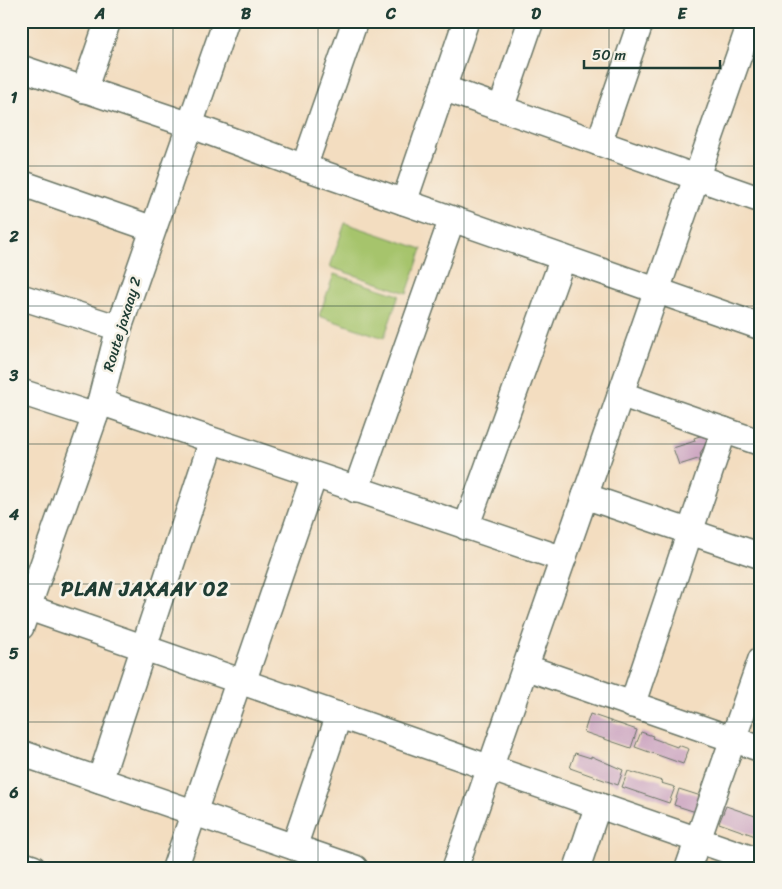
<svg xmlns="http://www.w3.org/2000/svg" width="782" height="889" viewBox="0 0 782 889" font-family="Sriracha,sans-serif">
	<rect width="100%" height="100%" fill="#f7f3e8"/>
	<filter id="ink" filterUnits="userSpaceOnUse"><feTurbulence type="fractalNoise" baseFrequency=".02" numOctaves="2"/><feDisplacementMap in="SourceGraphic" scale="10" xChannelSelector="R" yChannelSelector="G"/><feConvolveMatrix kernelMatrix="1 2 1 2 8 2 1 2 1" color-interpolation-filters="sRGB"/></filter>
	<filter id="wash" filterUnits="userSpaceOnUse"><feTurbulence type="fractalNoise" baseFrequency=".0096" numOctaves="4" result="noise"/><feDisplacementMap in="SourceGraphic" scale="20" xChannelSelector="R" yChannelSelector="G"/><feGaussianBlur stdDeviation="1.12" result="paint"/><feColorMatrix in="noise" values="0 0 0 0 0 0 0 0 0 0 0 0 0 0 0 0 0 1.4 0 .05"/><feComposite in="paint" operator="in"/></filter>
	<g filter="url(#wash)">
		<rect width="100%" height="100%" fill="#f3ddc0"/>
		<g fill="#a6c46c" stroke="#628050">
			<path d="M 345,223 L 422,249 L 407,293 L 330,267 Z"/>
			<path d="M 334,274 L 399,295 L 384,338 L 319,316 Z"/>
		</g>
		<g id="blocks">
			<g fill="#cba3c0">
				<path d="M 703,435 L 710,439 L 700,453 L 701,458 L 679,465 L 673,448 L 695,441 L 694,438 Z"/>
				<path d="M 590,714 L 637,730 L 631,748 L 584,732 Z"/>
				<path d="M 641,732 L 653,736 L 652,738 L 677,747 L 678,745 L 689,749 L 683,764 L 635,747 Z"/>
				<path d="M 575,753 L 591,758 L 591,756 L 623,770 L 618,785 L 570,768 Z"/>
				<path d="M 628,771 L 662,781 L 661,783 L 675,787 L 669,803 L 622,787 Z"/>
				<path d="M 679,789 L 704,797 L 699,813 L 674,805 Z"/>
				<path d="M 726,806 L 761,818 L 761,838 L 719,823 Z"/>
			</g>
		</g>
	</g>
	<g filter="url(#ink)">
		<use href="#blocks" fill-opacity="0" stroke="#697565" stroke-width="1"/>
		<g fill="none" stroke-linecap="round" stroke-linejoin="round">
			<g stroke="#697565" stroke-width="28">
				<g id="minor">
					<path d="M 21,68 L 190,125 L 304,167 L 761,327"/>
					<path d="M 443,88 L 761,200"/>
					<path d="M 84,90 L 108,21"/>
					<path d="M 501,108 L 531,21"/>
					<path d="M 599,143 L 641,21"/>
					<path d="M 304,167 L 355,21"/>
					<path d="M 21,183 L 153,229"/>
					<path d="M 404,202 L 466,21"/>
					<path d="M 21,297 L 119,328"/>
					<path d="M 21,392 L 95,416"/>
					<path d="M 620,394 L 761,443"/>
					<path d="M 100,402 L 563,559"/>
					<path d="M 356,490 L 452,219"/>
					<path d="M 585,496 L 761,556"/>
					<path d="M 466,527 L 563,258"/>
					<path d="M 21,605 L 761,862"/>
					<path d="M 21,627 L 100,402 L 119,328 L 226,21"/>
					<path d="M 525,667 L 761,749"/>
					<path d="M 243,682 L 314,476"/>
					<path d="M 632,705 L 724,430"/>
					<path d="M 21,753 L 355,868"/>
					<path d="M 100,780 L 212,441"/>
					<path d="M 294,847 L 339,715"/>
					<path d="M 21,864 L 33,868"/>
					<path d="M 175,868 L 239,680"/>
					<path d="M 455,868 L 751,21"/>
					<path d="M 577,868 L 598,805"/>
					<path d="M 688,868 L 761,659"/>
				</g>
			</g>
			<use href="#minor" stroke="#fff" stroke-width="25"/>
		</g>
	</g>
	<path fill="none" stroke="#1f3d34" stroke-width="1" stroke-opacity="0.55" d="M 173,21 L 173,868M 318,21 L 318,868M 464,21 L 464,868M 609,21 L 609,868M 21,166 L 761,166M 21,306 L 761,306M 21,444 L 761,444M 21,584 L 761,584M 21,722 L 761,722"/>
	<g text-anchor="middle" stroke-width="5" stroke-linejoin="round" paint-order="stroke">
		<g font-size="15" fill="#1f3d34" stroke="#f7f3e8">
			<text transform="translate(122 324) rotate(-73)" y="5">Route jaxaay 2</text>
		</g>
		<g font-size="20" font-weight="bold" letter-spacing="1" fill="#1f3d34" stroke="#f7f3e8">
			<text x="145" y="596">PLAN JAXAAY 02</text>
		</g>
	</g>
	<rect width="782" height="889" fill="none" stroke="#f7f3e8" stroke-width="55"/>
	<path d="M584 60v8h136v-8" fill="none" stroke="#1f3d34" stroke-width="2.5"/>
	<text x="592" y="60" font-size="15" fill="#1f3d34" stroke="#f7f3e8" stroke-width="4" paint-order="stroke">50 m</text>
	<rect x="28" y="28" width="726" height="834" fill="none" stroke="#1f3d34" stroke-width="2"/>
	<g font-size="16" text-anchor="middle" font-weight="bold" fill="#1f3d34">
		<text x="100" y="19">A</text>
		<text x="246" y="19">B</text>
		<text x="391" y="19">C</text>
		<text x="536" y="19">D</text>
		<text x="682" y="19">E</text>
		<text x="14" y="103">1</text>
		<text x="14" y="242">2</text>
		<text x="14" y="381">3</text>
		<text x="14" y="520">4</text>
		<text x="14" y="659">5</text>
		<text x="14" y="798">6</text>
	</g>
</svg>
